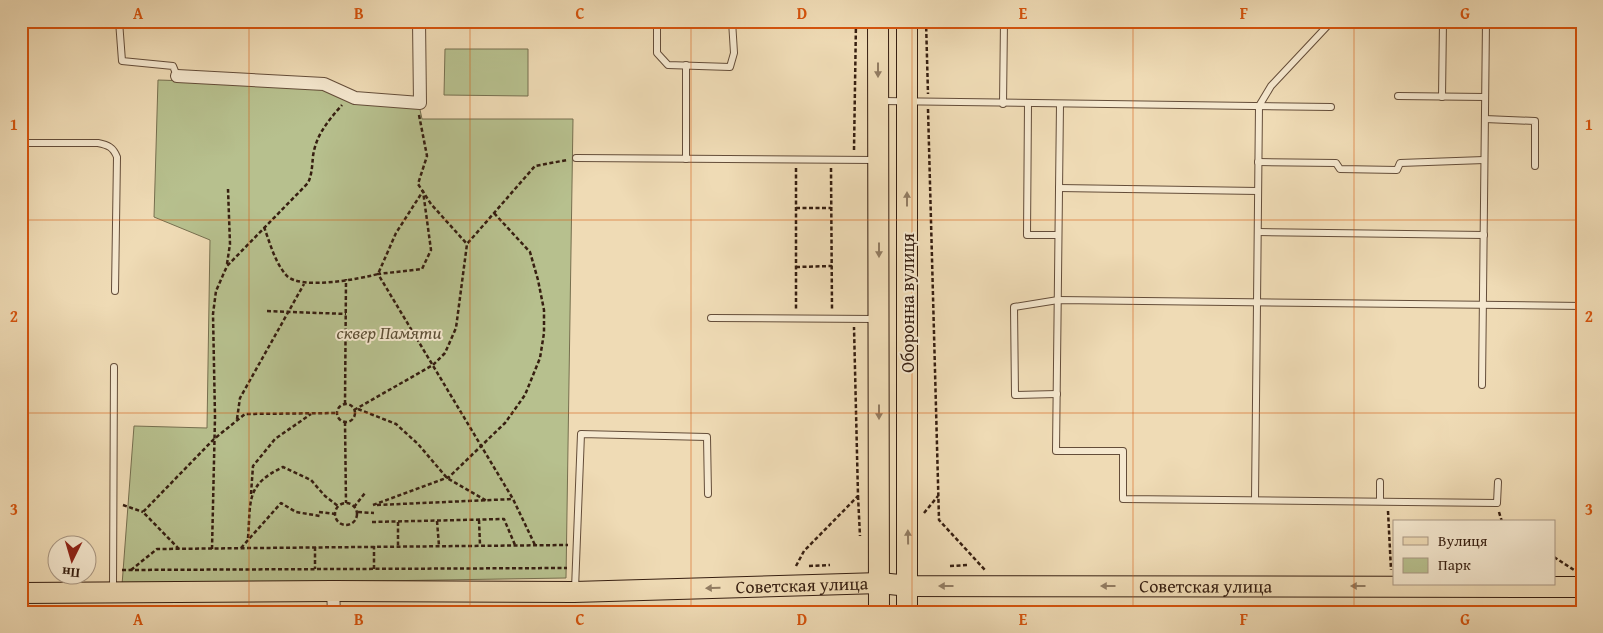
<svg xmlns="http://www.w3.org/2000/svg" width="1603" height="633" viewBox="0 0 1603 633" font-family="'Gentium Book Plus',serif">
	<rect width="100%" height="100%" fill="#efdbb5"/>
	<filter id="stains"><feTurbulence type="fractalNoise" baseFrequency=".004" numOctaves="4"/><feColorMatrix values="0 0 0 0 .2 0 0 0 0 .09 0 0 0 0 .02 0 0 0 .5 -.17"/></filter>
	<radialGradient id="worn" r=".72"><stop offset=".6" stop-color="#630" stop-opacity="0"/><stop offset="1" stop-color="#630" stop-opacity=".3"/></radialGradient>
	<g fill="#b7c08e" stroke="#766f4f">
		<path d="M 445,49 L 528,49 L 528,96 L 444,95 Z"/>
		<path d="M 158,80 L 286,84 L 419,105 L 422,119 L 573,119 L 566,578 L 122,585 L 134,426 L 207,428 L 210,240 L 154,217 Z"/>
	</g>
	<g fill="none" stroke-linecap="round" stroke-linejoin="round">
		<g stroke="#644d39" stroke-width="8">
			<g id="service">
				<path d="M 119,21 L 122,61 L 173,66 L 177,76"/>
				<path d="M 657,21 L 657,53 L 668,65 L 730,67 L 734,53 L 732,21"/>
				<path d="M 686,65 L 686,159"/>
				<path d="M 1398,96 L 1485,97"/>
				<path d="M 1442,97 L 1443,21"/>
				<path d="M 882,101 L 1331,107"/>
				<path d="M 1003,104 L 1004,21"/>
				<path d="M 1028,104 L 1027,235 L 1058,235"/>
				<path d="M 1060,104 L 1056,451 L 1123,451 L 1123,499 L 1497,503 L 1498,482"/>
				<path d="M 1485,119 L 1535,121 L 1535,166"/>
				<path d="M 21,145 L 27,143 L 98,143 C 108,145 113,147 117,157 L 115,291"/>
				<path d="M 576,158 L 874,160"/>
				<path d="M 1258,162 L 1336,163 L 1340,169 L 1397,170 L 1400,163 L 1484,160"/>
				<path d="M 1059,188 L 1258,191"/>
				<path d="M 1258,232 L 1484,235"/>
				<path d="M 711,318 L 875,319"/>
				<path d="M 1482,385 L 1486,21"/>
				<path d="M 1057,394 L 1015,395 L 1014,307 L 1058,300 L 1582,306"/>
				<path d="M 1255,500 L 1259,106 L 1271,86 L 1332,21"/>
				<path d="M 1380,501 L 1380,482"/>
				<path d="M 113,589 L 114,367"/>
				<path d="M 575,589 L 581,434 L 707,437 L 708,494"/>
			</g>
		</g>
		<g stroke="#644d39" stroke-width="14">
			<g id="minor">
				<path d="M 177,76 L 324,84 L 355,98 L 420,103 L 419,21"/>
				<path d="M 333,591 L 334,612"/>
			</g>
		</g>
		<g stroke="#361e10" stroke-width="22">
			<g id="primary">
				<path d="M 878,21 L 879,612"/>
				<path id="s1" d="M 21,593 L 333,591 L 574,592 L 880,583 L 909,586 L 1582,587"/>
				<path d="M 907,612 L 907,21"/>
			</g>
		</g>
		<g stroke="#361e10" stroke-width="2.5" stroke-dasharray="4 2.5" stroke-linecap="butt">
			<path d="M 926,21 L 928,94"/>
			<path d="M 928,109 L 939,520 L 985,570"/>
			<path d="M 419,115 L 427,156 L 418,184 L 431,204 L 467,244"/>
			<path d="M 854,150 L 856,21"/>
			<path d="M 796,168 L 796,310"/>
			<path d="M 831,168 L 832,310"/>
			<path d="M 796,208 L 831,208"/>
			<path d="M 264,227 C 270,243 275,263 287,276 C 302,290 359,279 378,274 L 396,233 L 423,191 L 431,250 L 422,269 L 378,274 L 513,499 L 535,545"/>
			<path d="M 227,264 L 230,244 L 228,189"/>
			<path d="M 796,267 L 832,266"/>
			<path d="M 267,311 L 346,314"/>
			<path d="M 345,404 L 346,279"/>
			<circle cx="346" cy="413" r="9"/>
			<path d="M 358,409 L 396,424 L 418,444 L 447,478 L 487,501"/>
			<path d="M 354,410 L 433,365 L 445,353 L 456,328 L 467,244 L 535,166 L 567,160"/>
			<path d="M 237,419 L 240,398 L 304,284"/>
			<path d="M 345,422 L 346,503"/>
			<path d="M 251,494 L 253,466 L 275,439 L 311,414"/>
			<path d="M 858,496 L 860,536"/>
			<circle cx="346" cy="514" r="11"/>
			<path d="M 123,505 L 143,512"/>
			<path d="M 373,505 L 449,477 L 505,423 L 525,395 L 540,358 L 544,333 L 544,310 L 538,280 L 530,252 L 493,212"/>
			<path d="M 377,505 L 513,499"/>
			<path d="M 354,507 L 365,493"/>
			<path d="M 1388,511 L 1391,570"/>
			<path d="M 319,512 L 335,514"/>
			<path d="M 358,512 L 374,513"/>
			<path d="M 1499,512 L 1502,522"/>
			<path d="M 924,513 L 938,496"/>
			<path d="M 479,520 L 480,545"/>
			<path d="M 437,521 L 439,546"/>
			<path d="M 372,522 L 504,519 L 515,545"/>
			<path d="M 398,522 L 398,546"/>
			<path d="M 248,538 C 251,501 245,485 283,467 L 311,480 L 325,496 L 338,506"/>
			<path d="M 315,547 L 315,569"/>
			<path d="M 241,548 L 281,503 L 296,512 L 320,516"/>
			<path d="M 179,549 L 143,512 L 214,439 L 245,414 L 337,413"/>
			<path d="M 212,549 L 215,417 L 213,314 L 216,291 L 227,266 L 308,183 C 312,174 312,167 313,156 C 316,135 328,121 342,105"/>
			<path d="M 1554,557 L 1574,570"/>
			<path d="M 796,566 L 804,551 L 858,496 L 854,327"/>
			<path d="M 809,566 L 830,565"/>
			<path d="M 950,566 L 969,565"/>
			<path d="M 374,569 L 374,546"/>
			<path d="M 122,570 L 567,568"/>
			<path d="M 131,570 L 157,549 L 568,545"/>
		</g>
		<use href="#service" stroke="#f5e8cf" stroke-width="6"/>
		<use href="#minor" stroke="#f5e8cf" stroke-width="12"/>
		<use href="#primary" stroke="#efdbb5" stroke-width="20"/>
	</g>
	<defs><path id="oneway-solid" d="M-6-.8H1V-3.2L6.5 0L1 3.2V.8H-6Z" transform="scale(1.25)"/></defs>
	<g fill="#927c62">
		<use href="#oneway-solid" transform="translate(878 70) rotate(90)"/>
		<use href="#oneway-solid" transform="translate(907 199) rotate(-90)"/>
		<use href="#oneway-solid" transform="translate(879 250) rotate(90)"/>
		<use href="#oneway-solid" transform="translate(879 412) rotate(90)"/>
		<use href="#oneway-solid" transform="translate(908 537) rotate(-91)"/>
		<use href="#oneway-solid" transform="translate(946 586) rotate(-180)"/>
		<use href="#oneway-solid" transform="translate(1108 586) rotate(-180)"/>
		<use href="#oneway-solid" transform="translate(1358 586) rotate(-180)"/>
		<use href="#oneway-solid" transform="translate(713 588) rotate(178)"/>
	</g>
	<path fill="none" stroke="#d6530c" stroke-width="1" stroke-opacity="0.55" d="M 249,21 L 249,612M 470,21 L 470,612M 691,21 L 691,612M 912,21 L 912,612M 1133,21 L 1133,612M 1354,21 L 1354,612M 21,220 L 1582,220M 21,413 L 1582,413"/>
	<g text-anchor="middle" stroke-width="4" stroke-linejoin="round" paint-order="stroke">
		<g font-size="18" fill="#361e10" stroke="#f5e8cf">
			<text transform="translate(908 303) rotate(-90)" y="6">Оборонна вулиця</text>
			<text dy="6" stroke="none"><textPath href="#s1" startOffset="781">Советская улица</textPath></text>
			<text dy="6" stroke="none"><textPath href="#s1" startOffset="1185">Советская улица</textPath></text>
		</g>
		<g font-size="18" font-style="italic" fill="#5d4f36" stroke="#f5e8cf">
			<text x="389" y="339">сквер Памяти</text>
		</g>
	</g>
	<rect width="1603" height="633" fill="none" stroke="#efdbb5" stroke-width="55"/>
	<rect x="1393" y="520" width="162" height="65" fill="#f5e8cf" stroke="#a99783"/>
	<rect x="1403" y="537" width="25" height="8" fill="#efdbb5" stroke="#a99783"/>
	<text x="1438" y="546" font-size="15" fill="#361e10">Вулиця</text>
	<rect x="1403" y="558" width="25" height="15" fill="#b7c08e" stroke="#a99783"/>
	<text x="1438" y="570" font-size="15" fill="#361e10">Парк</text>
	<g transform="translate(72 560) rotate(185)"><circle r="24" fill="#f5e8cf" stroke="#a99783"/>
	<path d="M0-4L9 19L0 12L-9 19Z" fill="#8f2418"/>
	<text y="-8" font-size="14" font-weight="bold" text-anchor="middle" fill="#361e10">Пн</text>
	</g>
	<rect x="28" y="28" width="1548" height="578" fill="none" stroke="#d6530c" stroke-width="2"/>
	<g font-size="16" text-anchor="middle" font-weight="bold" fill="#d6530c">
		<text x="138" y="19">A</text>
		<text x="359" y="19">B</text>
		<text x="580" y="19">C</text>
		<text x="802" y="19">D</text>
		<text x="1023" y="19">E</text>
		<text x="1244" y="19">F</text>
		<text x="1465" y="19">G</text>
		<text x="14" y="130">1</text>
		<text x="1589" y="130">1</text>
		<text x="14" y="322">2</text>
		<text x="1589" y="322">2</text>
		<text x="14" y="515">3</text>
		<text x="1589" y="515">3</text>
		<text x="138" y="625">A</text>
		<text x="359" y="625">B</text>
		<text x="580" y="625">C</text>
		<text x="802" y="625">D</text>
		<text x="1023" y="625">E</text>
		<text x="1244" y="625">F</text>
		<text x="1465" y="625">G</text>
	</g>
	<rect width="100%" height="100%" filter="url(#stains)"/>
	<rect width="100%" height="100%" fill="url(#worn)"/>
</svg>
